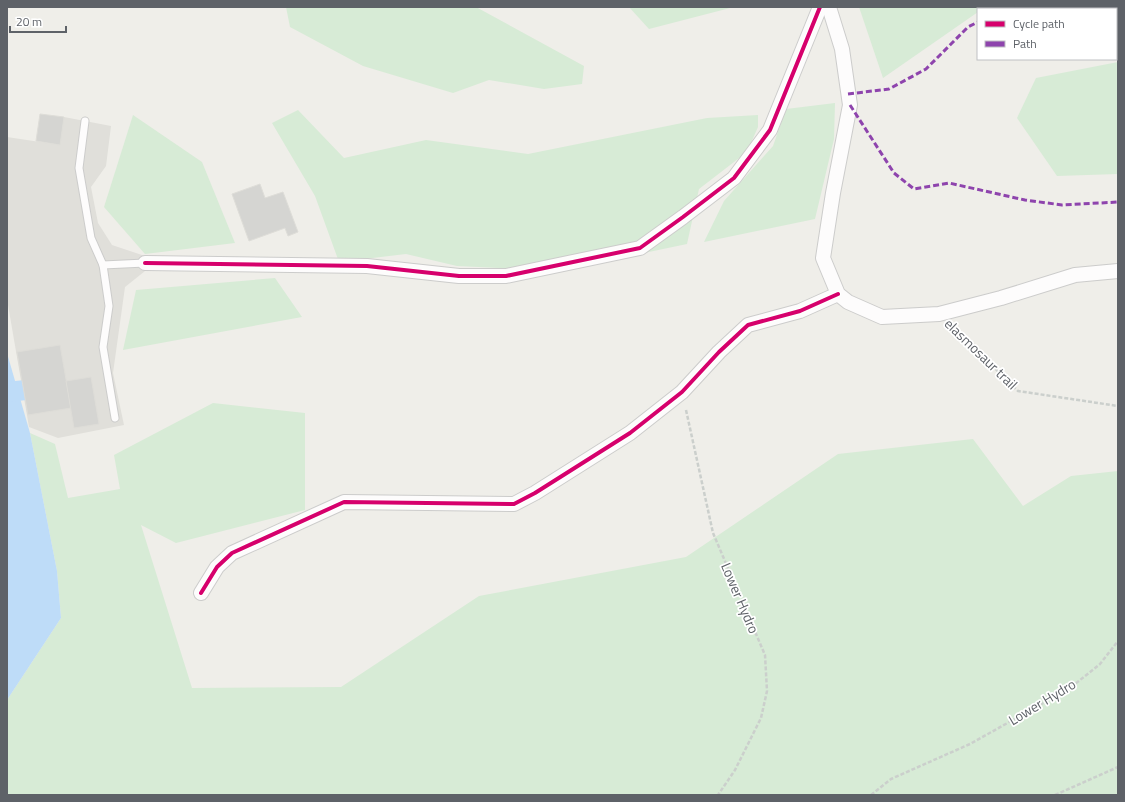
<svg xmlns="http://www.w3.org/2000/svg" width="1125" height="802" viewBox="0 0 1125 802" font-family="'Titillium Web',sans-serif">
	<rect width="100%" height="100%" fill="#efeee9"/>
	<path fill="#e0dfda" d="M 64,117 L 111,126 L 106,166 L 91,187 L 98,223 L 112,245 L 145,256 L 145,271 L 125,287 L 113,373 L 124,425 L 58,438 L 29,427 L 7,299 L 7,137 L 60,145 Z"/>
	<g fill="#d7ebd6">
		<path d="M 286,7 L 476,7 L 584,66 L 582,84 L 544,89 L 489,80 L 453,93 L 363,66 L 290,27 Z"/>
		<path d="M 629,7 L 734,7 L 649,29 Z"/>
		<path d="M 859,7 L 985,7 L 978,9 L 978,12 L 883,78 Z"/>
		<path d="M 1118,62 L 1118,174 L 1057,176 L 1017,118 L 1036,78 Z"/>
		<path d="M 835,103 L 834,139 L 815,219 L 704,242 L 724,201 L 773,146 L 786,109 Z"/>
		<path d="M 298,110 L 344,158 L 426,140 L 528,154 L 707,118 L 758,115 L 758,127 L 747,152 L 699,189 L 687,244 L 558,271 L 457,266 L 406,254 L 339,262 L 315,196 L 272,123 Z"/>
		<path d="M 133,115 L 202,162 L 235,243 L 145,254 L 104,207 Z"/>
		<path d="M 275,278 L 302,317 L 123,350 L 136,290 Z"/>
		<path d="M 213,403 L 305,413 L 305,510 L 176,543 L 141,525 L 192,688 L 341,687 L 479,596 L 686,557 L 838,454 L 973,439 L 1023,506 L 1071,476 L 1118,471 L 1118,795 L 7,795 L 7,700 L 61,618 L 57,571 L 30,433 L 55,444 L 68,498 L 120,489 L 114,455 Z"/>
	</g>
	<path fill="#bedcf8" d="M 7,353 L 30,433 L 57,571 L 61,618 L 7,700 Z"/>
	<g fill="none" stroke-linecap="round" stroke-linejoin="round">
		<path stroke="#bedcf8" stroke-width="20" d="M 7,392 L 45,388"/>
	</g>
	<g fill="#d5d5d2" stroke="#deddd8">
		<path d="M 40,114 L 64,117 L 60,145 L 36,141 Z"/>
		<path d="M 260,184 L 265,198 L 283,192 L 298,232 L 288,236 L 285,228 L 249,241 L 232,194 Z"/>
		<path d="M 60,345 L 71,408 L 28,415 L 17,352 Z"/>
		<path d="M 91,377 L 99,424 L 74,428 L 66,381 Z"/>
	</g>
	<g fill="none" stroke-linecap="round" stroke-linejoin="round">
		<g stroke="#cccccb" stroke-width="9">
			<g id="lane">
				<path d="M 85,121 L 79,168 L 91,238 L 103,265 L 109,306 L 103,347 L 115,418"/>
				<path d="M 103,265 L 145,263"/>
			</g>
		</g>
		<g stroke="#cccccb" stroke-width="16">
			<g id="street">
				<path d="M 829,7 L 842,49 L 850,105 L 833,193 L 823,258 L 838,294 L 848,302 L 882,317 L 939,314 L 1001,298 L 1075,275 L 1118,271"/>
				<path d="M 145,263 L 367,266 L 459,276 L 506,276 L 640,248 L 683,217 L 734,178 L 770,130 L 820,7"/>
				<path d="M 201,593 L 217,567 L 232,553 L 344,502 L 514,504 L 535,493 L 630,433 L 682,392 L 719,352 L 748,325 L 800,311 L 838,294"/>
			</g>
		</g>
		<g stroke="#cbcfcc" stroke-width="2.5" stroke-dasharray="4 2" stroke-linecap="butt">
			<path d="M 953,327 L 1018,391 L 1118,406"/>
			<path d="M 686,410 L 713,533 L 765,655 L 767,691 L 761,718 L 735,770 L 718,795"/>
			<path d="M 871,795 L 891,779 L 970,744 L 1070,688 L 1100,664 L 1118,641"/>
			<path d="M 1055,795 L 1118,767"/>
		</g>
		<use href="#lane" stroke="#fdfcfc" stroke-width="7"/>
		<use href="#street" stroke="#fdfcfc" stroke-width="14"/>
		<g stroke="#8e44ad" stroke-width="3" stroke-dasharray="6 3" stroke-linecap="butt">
			<path d="M 1007,9 L 1016,7"/>
			<path d="M 848,94 L 889,89 L 926,69 L 968,27 L 978,22"/>
			<path d="M 850,105 L 894,173 L 914,189 L 949,183 L 1025,200 L 1062,205 L 1118,202"/>
		</g>
		<g stroke="#fff" stroke-width="6">
			<g id="cycleway">
				<path d="M 145,263 L 367,266 L 459,276 L 506,276 L 640,248 L 683,217 L 734,178 L 770,130 L 820,7"/>
				<path d="M 201,593 L 217,567 L 232,553 L 344,502 L 514,504 L 535,493 L 630,433 L 682,392 L 719,352 L 748,325 L 800,311 L 838,294"/>
			</g>
		</g>
		<use href="#cycleway" stroke="#d6006c" stroke-width="4"/>
	</g>
	<g text-anchor="middle" stroke-width="3.5" stroke-linejoin="round" paint-order="stroke">
		<g font-size="14" fill="#5e6268" stroke="#fff">
			<text transform="translate(981 354) rotate(44)" y="5">elasmosaur trail</text>
			<text transform="translate(740 598) rotate(67)" y="5">Lower Hydro</text>
			<text transform="translate(1042 702) rotate(-31)" y="5">Lower Hydro</text>
		</g>
	</g>
	<rect width="1125" height="802" fill="none" stroke="#5e6268" stroke-width="16"/>
	<rect x="977" y="8" width="140" height="52" fill="#ffffff" stroke="#bfc0c3"/>
	<rect x="985" y="21" width="20" height="6" fill="#d6006c" stroke="#bfc0c3"/>
	<text x="1013" y="28" font-size="12" fill="#5e6268">Cycle path</text>
	<rect x="985" y="41" width="20" height="6" fill="#8e44ad" stroke="#bfc0c3"/>
	<text x="1013" y="48" font-size="12" fill="#5e6268">Path</text>
	<path d="M10 26v6h56v-6" fill="none" stroke="#5e6268" stroke-width="2"/>
	<text x="16" y="26" font-size="12" fill="#5e6268" stroke="#ffffff" stroke-width="3" paint-order="stroke">20 m</text>
</svg>
